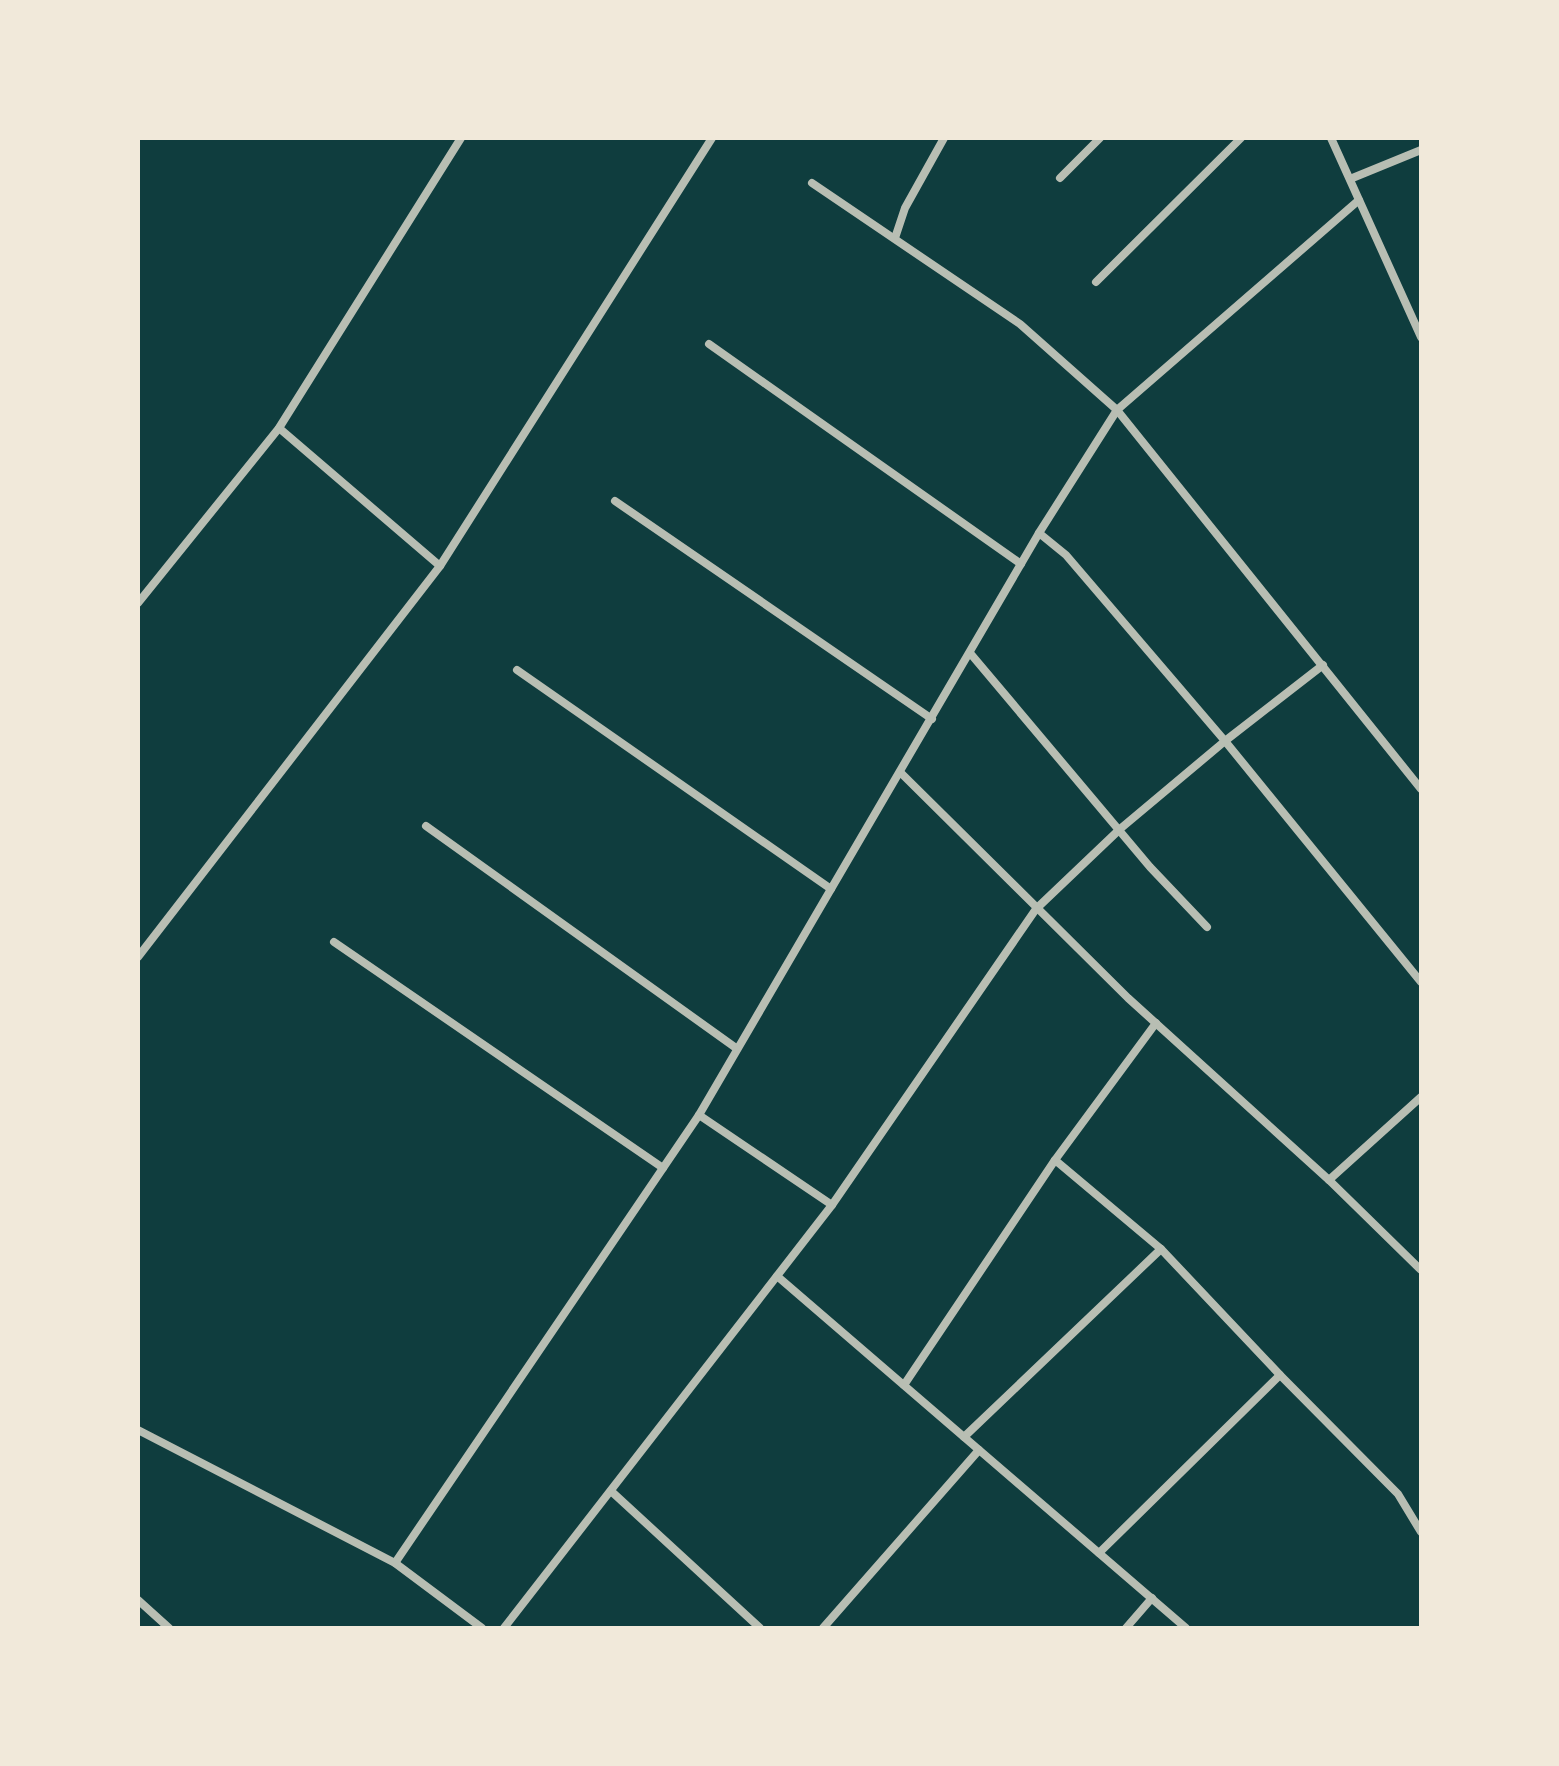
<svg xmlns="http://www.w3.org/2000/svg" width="1559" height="1766" viewBox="0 0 1559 1766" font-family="'Noto Serif',serif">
	<rect width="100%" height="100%" fill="#0f3d3e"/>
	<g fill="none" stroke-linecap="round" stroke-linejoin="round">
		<g stroke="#b8beb3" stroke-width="8">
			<path d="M 1331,138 L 1421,337"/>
			<path d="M 1060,178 L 1100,138"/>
			<path d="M 1350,179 L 1421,150"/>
			<path d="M 812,183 L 1020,324 L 1117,410 L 1421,789"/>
			<path d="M 895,238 L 905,208 L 944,138"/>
			<path d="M 1096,282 L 1241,138"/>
			<path d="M 709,344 L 1021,564"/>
			<path d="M 279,428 L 440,566"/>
			<path d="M 615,501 L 932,719"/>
			<path d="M 1039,533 L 1066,555 L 1225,741 L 1421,982"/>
			<path d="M 138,603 L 279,428 L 461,138"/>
			<path d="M 970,653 L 1150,867 L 1207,927"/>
			<path d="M 517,670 L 831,889"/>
			<path d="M 901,773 L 1128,998 L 1329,1180 L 1421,1270"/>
			<path d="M 426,826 L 736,1048"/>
			<path d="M 334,942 L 663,1168"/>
			<path d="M 138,957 L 440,566 L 712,138"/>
			<path d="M 699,1115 L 832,1205"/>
			<path d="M 1055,1160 L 1161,1249 L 1280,1375 L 1398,1494 L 1421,1532"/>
			<path d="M 1329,1180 L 1421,1097"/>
			<path d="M 777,1276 L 1186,1628"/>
			<path d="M 904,1385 L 1055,1160 L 1156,1023"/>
			<path d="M 138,1430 L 395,1563 L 482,1628"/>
			<path d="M 964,1437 L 1161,1249"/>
			<path d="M 611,1491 L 760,1628"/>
			<path d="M 1099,1553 L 1280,1375"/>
			<path d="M 395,1563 L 699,1115 L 1039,533 L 1117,410 L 1359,200"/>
			<path d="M 138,1600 L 169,1628"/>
			<path d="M 504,1628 L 832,1205 L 1036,909 L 1120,829 L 1225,741 L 1323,665"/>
			<path d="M 823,1628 L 979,1450"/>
			<path d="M 1126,1628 L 1152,1598"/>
		</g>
	</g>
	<rect width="1559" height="1766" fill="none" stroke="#f1e9da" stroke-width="280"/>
</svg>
